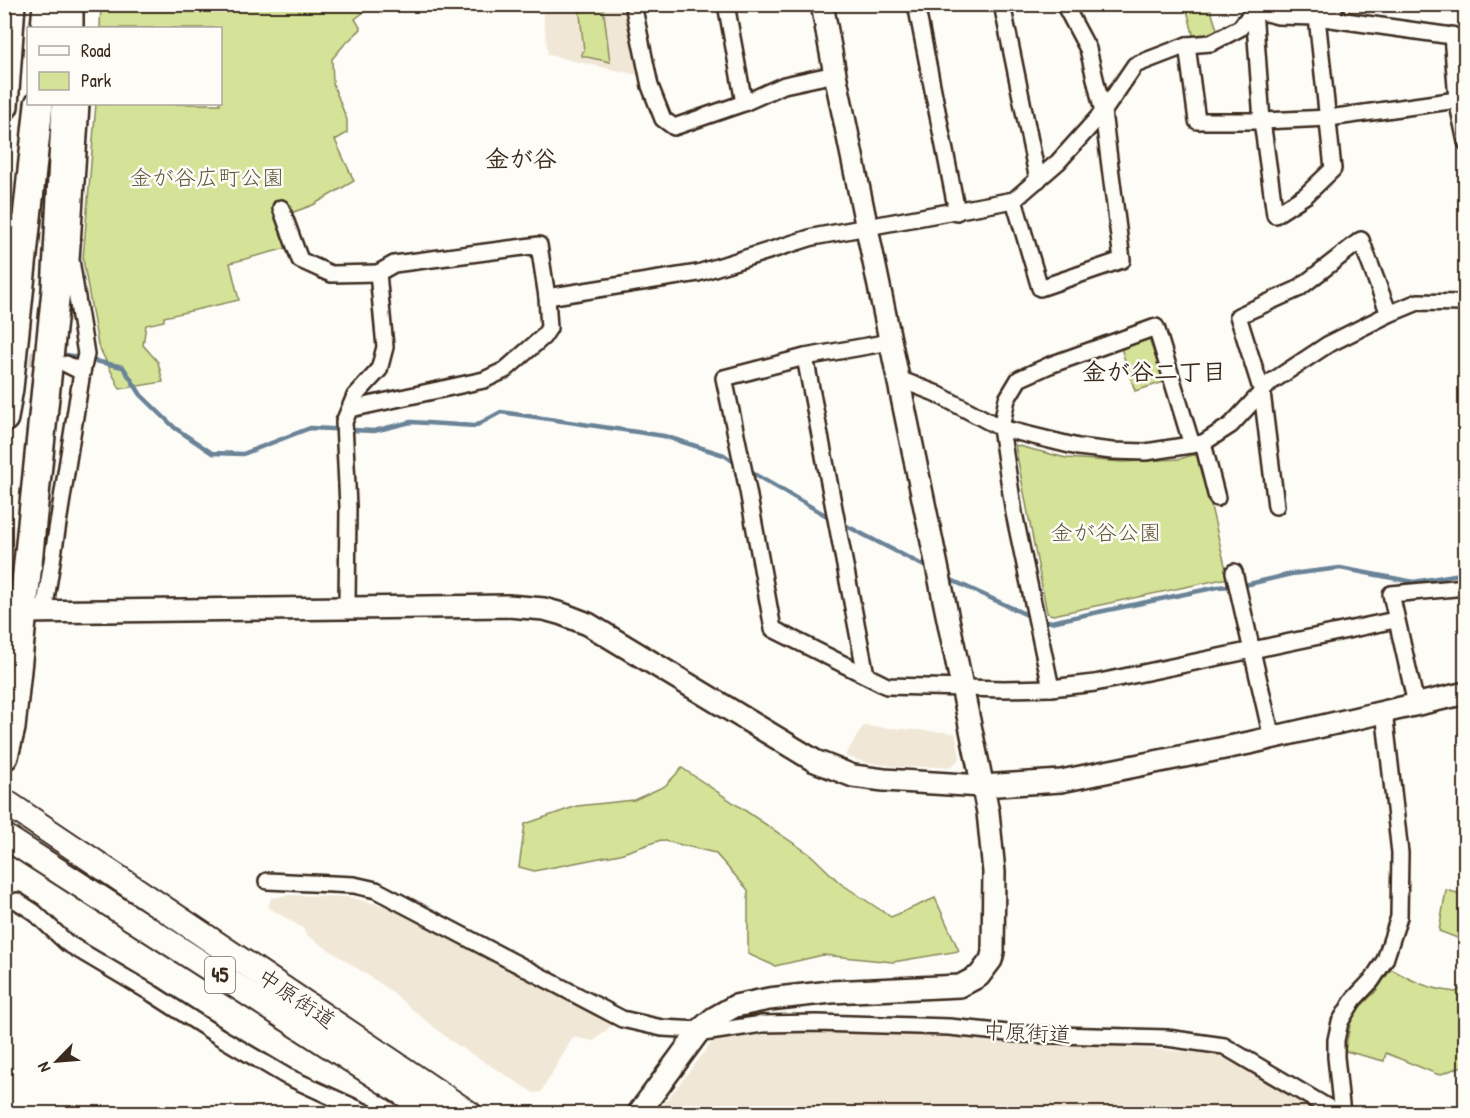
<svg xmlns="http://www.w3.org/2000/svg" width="1470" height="1118" viewBox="0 0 1470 1118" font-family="'Patrick Hand','Klee One',sans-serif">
	<rect width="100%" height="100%" fill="#fdfcf7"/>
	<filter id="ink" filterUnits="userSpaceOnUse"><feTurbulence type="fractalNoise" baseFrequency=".0167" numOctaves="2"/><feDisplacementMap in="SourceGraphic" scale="12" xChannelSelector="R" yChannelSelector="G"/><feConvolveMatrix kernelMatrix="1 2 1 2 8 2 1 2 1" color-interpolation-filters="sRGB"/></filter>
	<g filter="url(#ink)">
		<g fill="#f1e7d6">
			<path d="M 542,5 L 624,5 L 637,68 L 642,76 L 548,55 Z"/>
			<path d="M 863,726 L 955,733 L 960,758 L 951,767 L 902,767 L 868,763 L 845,756 Z"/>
			<path d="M 290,895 L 348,897 L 393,908 L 570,999 L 613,1024 L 594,1041 L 573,1037 L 541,1092 L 534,1093 L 451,1041 L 384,986 L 305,934 L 304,929 L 268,907 L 271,898 Z"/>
			<path d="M 822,1027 L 936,1033 L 1203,1053 L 1226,1058 L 1320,1113 L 656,1114 L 713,1041 Z"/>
		</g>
		<g fill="#d4e397" stroke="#88865a" stroke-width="1.5">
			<path d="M 101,5 L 373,5 L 355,19 L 361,29 L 343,46 L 332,59 L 333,84 L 347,120 L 347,133 L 335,140 L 354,181 L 313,205 L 291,213 L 282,221 L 291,247 L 230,263 L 239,300 L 164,317 L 164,321 L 146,325 L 143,345 L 158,362 L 163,382 L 120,389 L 98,345 L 83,259 L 96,104 L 220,104 L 220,28 L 100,28 Z"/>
			<path d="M 579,5 L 603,5 L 610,62 L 582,56 L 582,52 L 584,51 Z"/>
			<path d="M 1205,5 L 1209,5 L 1218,32 L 1207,38 L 1194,38 L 1187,10 Z"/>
			<path d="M 1143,337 L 1149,339 L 1164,382 L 1135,391 L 1120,345 Z"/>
			<path d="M 1015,445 L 1066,458 L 1123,462 L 1180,459 L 1192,455 L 1199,456 L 1228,578 L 1053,615 L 1047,613 Z"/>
			<path d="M 682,768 L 811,855 L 840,883 L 891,917 L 935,898 L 959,951 L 893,962 L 823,955 L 775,966 L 748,954 L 748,890 L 715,853 L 661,840 L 620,854 L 534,871 L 519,867 L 525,824 L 577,806 L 634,800 L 665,786 Z"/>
			<path d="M 1446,890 L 1465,895 L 1465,941 L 1439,931 Z"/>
			<path d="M 1391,969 C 1414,982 1429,989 1456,992 L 1465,985 L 1465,1065 L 1439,1075 L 1386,1053 L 1384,1061 L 1345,1051 L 1352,1015 L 1376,991 Z"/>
		</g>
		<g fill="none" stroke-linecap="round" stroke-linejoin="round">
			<g stroke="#6a8397" stroke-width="4.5">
				<path d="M 67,355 L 123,367 L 141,395 L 175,428 L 212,453 L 243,454 L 310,428 L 374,431 L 411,422 L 475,426 L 501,412 L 664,436 L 724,455 L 737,464"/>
				<path d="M 747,470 L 834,520"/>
				<path d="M 841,523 L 930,569"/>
				<path d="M 945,577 L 1027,615 L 1051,622 L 1218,587 L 1245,585 L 1291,574 L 1340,568 L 1414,582 L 1466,573"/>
			</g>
			<path stroke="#d6d2cc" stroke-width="15" stroke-dasharray="15 8" stroke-linecap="butt" d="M 7,354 L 55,362"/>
			<g stroke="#3b2a1e" stroke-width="20">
				<g id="street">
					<path d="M 633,4 L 650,86 L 663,119 L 674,127 L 744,103 L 784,85 L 835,74"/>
					<path d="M 726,4 L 744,103"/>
					<path d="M 916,4 L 957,212"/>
					<path d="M 1002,4 L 1038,180"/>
					<path d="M 1252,8 L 1254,10 L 1262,121 L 1275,215 L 1306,195 L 1333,169 L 1317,17 L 1337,4"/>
					<path d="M 1452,35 L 1457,100 L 1466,142"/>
					<path d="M 1187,45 L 1197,121 L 1262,121 L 1329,118 L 1457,100"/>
					<path d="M 81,104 L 71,260 L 86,354 L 82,372"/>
					<path d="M 1014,200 L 1040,288 L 1122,260 L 1103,112 L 1088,49 L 1064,4"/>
					<path d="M 281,208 L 300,260 L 331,274 L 378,273"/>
					<path d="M 547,297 L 698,273 L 813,237 L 1014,200 L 1058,162 L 1103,112 L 1135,65 L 1187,45 L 1211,43 L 1240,28 L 1254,10 L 1278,16 L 1317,17 L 1466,38"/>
					<path d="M 890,342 L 805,357 L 724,378 L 748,491 L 773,629 L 887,686 L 1004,689 L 1051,688 L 1095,683 L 1395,620"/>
					<path d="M 805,357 L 866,675"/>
					<path d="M 899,379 L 935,393 L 1001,428 L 1078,447 L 1112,451 L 1146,452 L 1203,443 L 1231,425 L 1271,382 L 1327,345 L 1389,314 L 1418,302 L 1460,303 L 1466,301"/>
					<path d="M 1203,443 L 1217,498"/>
					<path d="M 1276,506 L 1262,392 L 1238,316 L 1298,289 L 1361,240 L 1389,314"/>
					<path d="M 1234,572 L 1272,738"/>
					<path d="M 347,606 L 348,507 L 344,422 L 355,396 L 379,370 L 385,347 L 378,273 L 394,264 L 539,245 L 547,297 L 549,328 L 543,337 L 505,370 L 484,380 L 350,409"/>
					<path d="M 44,612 L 82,372 L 66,364"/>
					<path d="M 1051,688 L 1014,513 L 1001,428 L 1007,399 L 1019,379 L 1050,365 L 1156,327 L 1192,445"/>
					<path d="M 1416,704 L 1391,594 L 1466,587"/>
					<path d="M 267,881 L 354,885 L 376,890 L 622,1019 L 662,1028 L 700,1030"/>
					<path d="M 17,901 L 34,912 L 67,943 L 153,994 L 220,1037 L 286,1076 L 369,1114"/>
					<path d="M 697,1034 L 762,1024 L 817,1023 L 949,1027 L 1018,1034 L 1167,1038 L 1224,1046 L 1339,1114"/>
					<path d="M 1342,1114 L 1336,1057 L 1336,1040 L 1340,1022 L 1354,999 L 1372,980 L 1385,960 L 1399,917 L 1400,853 L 1384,711"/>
				</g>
			</g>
			<g stroke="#3b2a1e" stroke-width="26">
				<g id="secondary">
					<path d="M 23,612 L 508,606 L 544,609 L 562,614 L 588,624 L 815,761 L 853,776 L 884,780 L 982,786 L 1061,781 L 1249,743 L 1466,693"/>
					<path d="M 638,1114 L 700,1030 L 714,1018 L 735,1006 L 769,999 L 831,992 L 960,986 L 979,976 L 991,960 L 993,952 L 994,872 L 988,812 L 835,74 L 822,4"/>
				</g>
			</g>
			<g stroke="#3b2a1e" stroke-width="28">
				<g id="primary">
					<path d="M 4,801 L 470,1114"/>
					<path d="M 4,836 L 435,1114"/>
				</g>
			</g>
			<g stroke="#3b2a1e" stroke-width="32">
				<g id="highway">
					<path d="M 45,28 L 47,4"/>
					<path d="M 69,28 L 69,4"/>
					<path d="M 4,106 L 11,4"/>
					<path d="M 4,418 L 9,388 L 39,104"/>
					<path d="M 4,756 L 11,728 L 56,290 L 66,104"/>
				</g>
			</g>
			<use href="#street" stroke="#fdfcf7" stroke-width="15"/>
			<use href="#secondary" stroke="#fdfcf7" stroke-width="21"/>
			<use href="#primary" stroke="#fdfcf7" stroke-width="24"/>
			<use href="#highway" stroke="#fdfcf7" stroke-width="27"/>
		</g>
	</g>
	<g text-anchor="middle" stroke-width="5" stroke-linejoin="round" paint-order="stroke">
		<rect fill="#fdfcf7" stroke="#75695f" stroke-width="1.5" x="205" y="957" width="30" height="36" rx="4.5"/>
		<g font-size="21" font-weight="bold" fill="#3b2a1e">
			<text x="220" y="982">45</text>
		</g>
		<g font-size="22" fill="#61583c" stroke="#fdfcf7">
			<text x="207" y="185">金が谷広町公園</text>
			<text x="1106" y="540">金が谷公園</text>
		</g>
		<g font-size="22" fill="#3b2a1e" stroke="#fdfcf7">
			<text transform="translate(297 998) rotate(34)" y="8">中原街道</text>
			<text transform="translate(1027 1032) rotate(3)" y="8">中原街道</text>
		</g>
		<g font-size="24" font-weight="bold" fill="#3b2a1e" stroke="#fdfcf7">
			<text x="521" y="167">金が谷</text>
			<text x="1154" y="380">金が谷二丁目</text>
		</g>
	</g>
	<rect width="1470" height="1118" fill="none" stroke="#fdfcf7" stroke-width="24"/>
	<rect x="12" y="12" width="1446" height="1094" fill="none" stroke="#3b2a1e" stroke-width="2" filter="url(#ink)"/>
	<rect x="27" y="27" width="195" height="78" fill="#fdfcf7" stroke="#afa8a0" stroke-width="1.5"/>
	<rect x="39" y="46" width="30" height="9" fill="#fdfcf7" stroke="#afa8a0" stroke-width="1.5"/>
	<text x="81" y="57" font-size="18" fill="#3b2a1e">Road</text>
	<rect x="39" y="72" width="30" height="18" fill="#d4e397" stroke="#afa8a0" stroke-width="1.5"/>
	<text x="81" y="87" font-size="18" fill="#3b2a1e">Park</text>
	<g transform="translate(57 1061) rotate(245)" stroke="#fdfcf7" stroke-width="4.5" paint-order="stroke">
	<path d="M0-4.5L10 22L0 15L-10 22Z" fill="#3b2a1e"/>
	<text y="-9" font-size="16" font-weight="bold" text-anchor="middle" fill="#3b2a1e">N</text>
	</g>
</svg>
